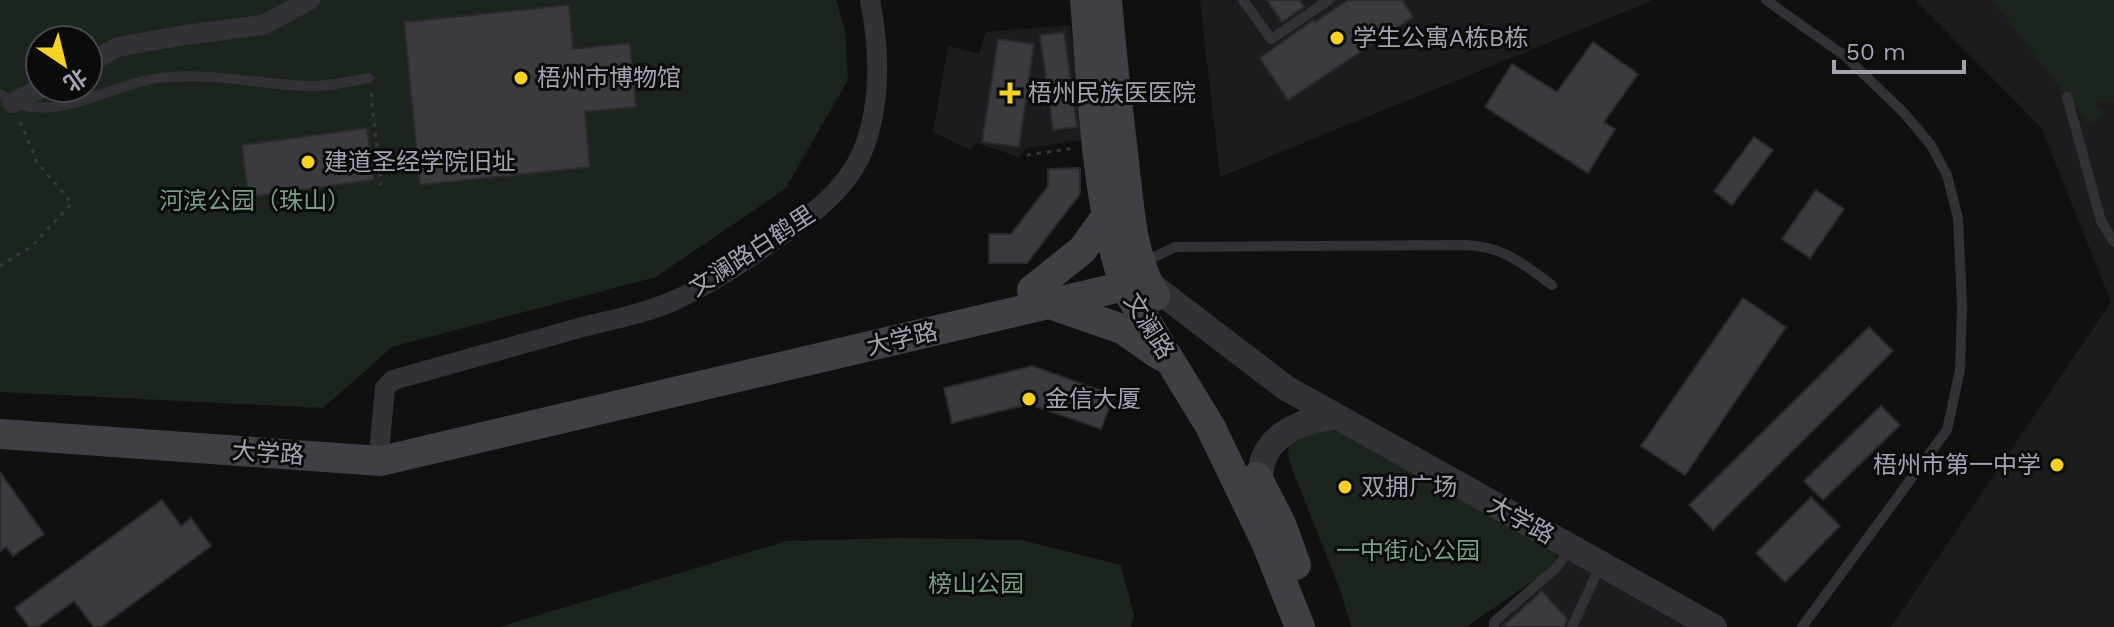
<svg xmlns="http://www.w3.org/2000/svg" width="2114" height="627" viewBox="0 0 2114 627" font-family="'Work Sans','Noto Sans SC',sans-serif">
	<rect width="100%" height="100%" fill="#101011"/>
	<g fill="#1c1c1e">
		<path d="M 1200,0 L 1653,0 L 1220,177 Z"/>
		<path d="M 1915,0 L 2114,0 L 2114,627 L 1891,627 L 2111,302 L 2041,127 Z"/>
		<path d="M 1070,25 L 1087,139 L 1027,148 L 1019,157 L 976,143 L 971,150 L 933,132 L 948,46 L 979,54 L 986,32 Z"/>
		<path d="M 1572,548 L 1714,627 L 1488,627 L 1555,569 Z"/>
	</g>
	<g fill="#1c241e" fill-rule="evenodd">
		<path d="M 0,0 L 836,0 L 845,30 L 848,80 L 785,189 L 656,277 L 392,347 L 323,408 L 0,392 ZM 40,40 L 88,40 L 88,88 L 40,88 Z"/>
		<path d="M 1992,0 L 2114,0 L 2114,102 L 2095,102 L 2104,115 L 2090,126 Z"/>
		<path d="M 1329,430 L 1349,435 L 1557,551 L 1555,561 L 1549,570 L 1466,627 L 1351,627 L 1342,595 L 1289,461 L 1288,448 L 1296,436 Z"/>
		<path d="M 902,538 L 1021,540 L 1121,565 L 1134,616 L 1131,627 L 499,627 L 787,541 Z"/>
	</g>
	<g fill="#3a3a3f" stroke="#2a2a2d" stroke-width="2">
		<path d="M 1267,0 L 1299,0 L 1304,7 L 1282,22 Z"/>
		<path d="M 1348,0 L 1402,0 L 1413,17 L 1288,100 L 1260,58 L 1313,20 L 1315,22 Z"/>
		<path d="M 569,5 L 573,49 L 630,43 L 636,107 L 585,112 L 590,167 L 420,185 L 404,22 Z"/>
		<path d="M 1064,32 L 1077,127 L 1053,130 L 1040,35 Z"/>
		<path d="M 998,39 L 1034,44 L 1019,147 L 982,142 Z"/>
		<path d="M 1593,42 L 1638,74 L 1604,122 L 1615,129 L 1588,173 L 1485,107 L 1512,64 L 1557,92 Z"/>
		<path d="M 367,128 L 374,180 L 248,197 L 242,145 Z"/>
		<path d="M 1754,137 L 1773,150 L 1732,205 L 1714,191 Z"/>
		<path d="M 1080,168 L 1080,194 L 1027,263 L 989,263 L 989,234 L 1011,234 L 1048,186 L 1048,169 Z"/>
		<path d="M 1816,190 L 1844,209 L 1810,258 L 1782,239 Z"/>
		<path d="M 1743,298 L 1786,327 L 1685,475 L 1641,446 Z"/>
		<path d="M 1869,327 L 1893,351 L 1713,530 L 1689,505 Z"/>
		<path d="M 1032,366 L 1114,395 L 1101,429 L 1029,404 L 952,423 L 944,388 Z"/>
		<path d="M 1881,406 L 1900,425 L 1823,500 L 1804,481 Z"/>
		<path d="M 0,472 L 44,534 L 13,556 L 6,547 L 0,551 Z"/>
		<path d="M 1811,497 L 1840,526 L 1785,582 L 1756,553 Z"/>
		<path d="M 162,500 L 181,526 L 191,518 L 211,546 L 101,627 L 94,627 L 74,601 L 38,627 L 29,627 L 15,608 Z"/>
		<path d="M 1542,591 L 1567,619 L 1564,627 L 1502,627 Z"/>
	</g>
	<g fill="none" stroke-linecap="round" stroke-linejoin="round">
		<g stroke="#37383d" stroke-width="3" stroke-dasharray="4 6" stroke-linecap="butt">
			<path d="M 371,93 L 381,185"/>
			<path d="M 1027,155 L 1075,148"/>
			<path d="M 0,266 L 32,246 L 72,203 L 37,162 L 19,119"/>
		</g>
		<g stroke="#313136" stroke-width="10">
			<path d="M 1243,0 L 1271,39 L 1329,0"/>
			<path d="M 1766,0 L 1845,56 L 1904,113 L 1931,145 L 1947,175 L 1958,218 L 1962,305 L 1960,370 L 1947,430 L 1802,627"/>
			<path d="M 0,94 C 47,130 109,84 159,78 C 211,71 263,86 314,86 C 332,86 351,81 369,78"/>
			<path d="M 2067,97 L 2101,221 L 2114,242"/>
			<path d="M 1144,262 L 1175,247 L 1465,245 C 1505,247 1520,262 1552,285"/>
			<path d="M 1494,627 L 1494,622 L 1555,569 L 1570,549"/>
			<path d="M 1572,627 L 1601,564"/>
		</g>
		<g stroke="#313136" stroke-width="20">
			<path d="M 88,63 L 118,47 L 185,35 L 263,25 L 310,0"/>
			<path d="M 12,103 L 41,88"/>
			<path d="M 380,442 L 385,388 L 393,380 C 455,363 517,345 579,328 C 610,320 644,314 673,301 C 710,285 743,262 776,239 C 809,217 844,192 861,155 C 882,106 880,51 870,0"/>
		</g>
		<g stroke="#313136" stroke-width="26">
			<path d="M 1146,281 L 1286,388 L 1714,627"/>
			<path d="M 1261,485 C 1255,440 1297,420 1336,417"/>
		</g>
		<g stroke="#3f4046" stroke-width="30">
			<path d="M 1085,0 C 1093,95 1095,197 1125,287 L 1210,426 L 1266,542 L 1300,627"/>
			<path d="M 1107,0 C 1111,51 1117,102 1123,153 C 1129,201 1130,255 1155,296"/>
			<path d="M 1032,290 L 1082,250 L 1106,217"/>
			<path d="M 1053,305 L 1122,329 L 1161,356"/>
			<path d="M 0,434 L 381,461 L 1146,281"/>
			<path d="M 1257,477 L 1281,524 L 1296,565"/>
		</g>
	</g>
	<g fill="#f5d025" stroke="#0b0b0c" stroke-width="3">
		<circle cx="1337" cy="38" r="8"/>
		<circle cx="521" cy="78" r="8"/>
		<path d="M1006 81h8v8h8v8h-8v8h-8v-8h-8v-8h8z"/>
		<circle cx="308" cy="162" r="8"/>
		<circle cx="1029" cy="399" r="8"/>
		<circle cx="2057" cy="465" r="8"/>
		<circle cx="1345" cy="487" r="8"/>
	</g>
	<g text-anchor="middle" stroke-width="6" stroke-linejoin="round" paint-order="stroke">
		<g font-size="24" fill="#a1a3b3" stroke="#0b0b0c" text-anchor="start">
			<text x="1353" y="46">学生公寓A栋B栋</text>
			<text x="537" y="86">梧州市博物馆</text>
			<text x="1028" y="101">梧州民族医医院</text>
			<text x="324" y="170">建道圣经学院旧址</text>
			<text x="1045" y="407">金信大厦</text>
			<text x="2041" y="473" text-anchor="end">梧州市第一中学</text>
			<text x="1361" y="495">双拥广场</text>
		</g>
		<g font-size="24" fill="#779e80" stroke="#0b0b0c">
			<text x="255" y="209">河滨公园（珠山）</text>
			<text x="1408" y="559">一中街心公园</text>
			<text x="976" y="592">榜山公园</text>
		</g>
		<g font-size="24" fill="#a1a3b3" stroke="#0b0b0c">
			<text transform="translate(752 251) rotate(-33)" y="8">文澜路白鹤里</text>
			<text transform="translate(1149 326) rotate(58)" y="8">文澜路</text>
			<text transform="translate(902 339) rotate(-13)" y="8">大学路</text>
			<text transform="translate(268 453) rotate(4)" y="8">大学路</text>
			<text transform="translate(1521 520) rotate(29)" y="8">大学路</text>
		</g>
	</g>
	<g transform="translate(64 64) rotate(145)"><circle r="38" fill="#0b0b0c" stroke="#47484f" stroke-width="2"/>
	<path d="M0-6L14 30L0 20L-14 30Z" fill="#f5d025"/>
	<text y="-12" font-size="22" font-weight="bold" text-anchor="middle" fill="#a1a3b3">北</text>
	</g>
	<path d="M1834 60v12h130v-12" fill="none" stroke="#a1a3b3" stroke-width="4"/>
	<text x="1846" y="60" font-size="24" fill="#a1a3b3" stroke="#0b0b0c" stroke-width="6" paint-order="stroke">50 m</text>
</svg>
